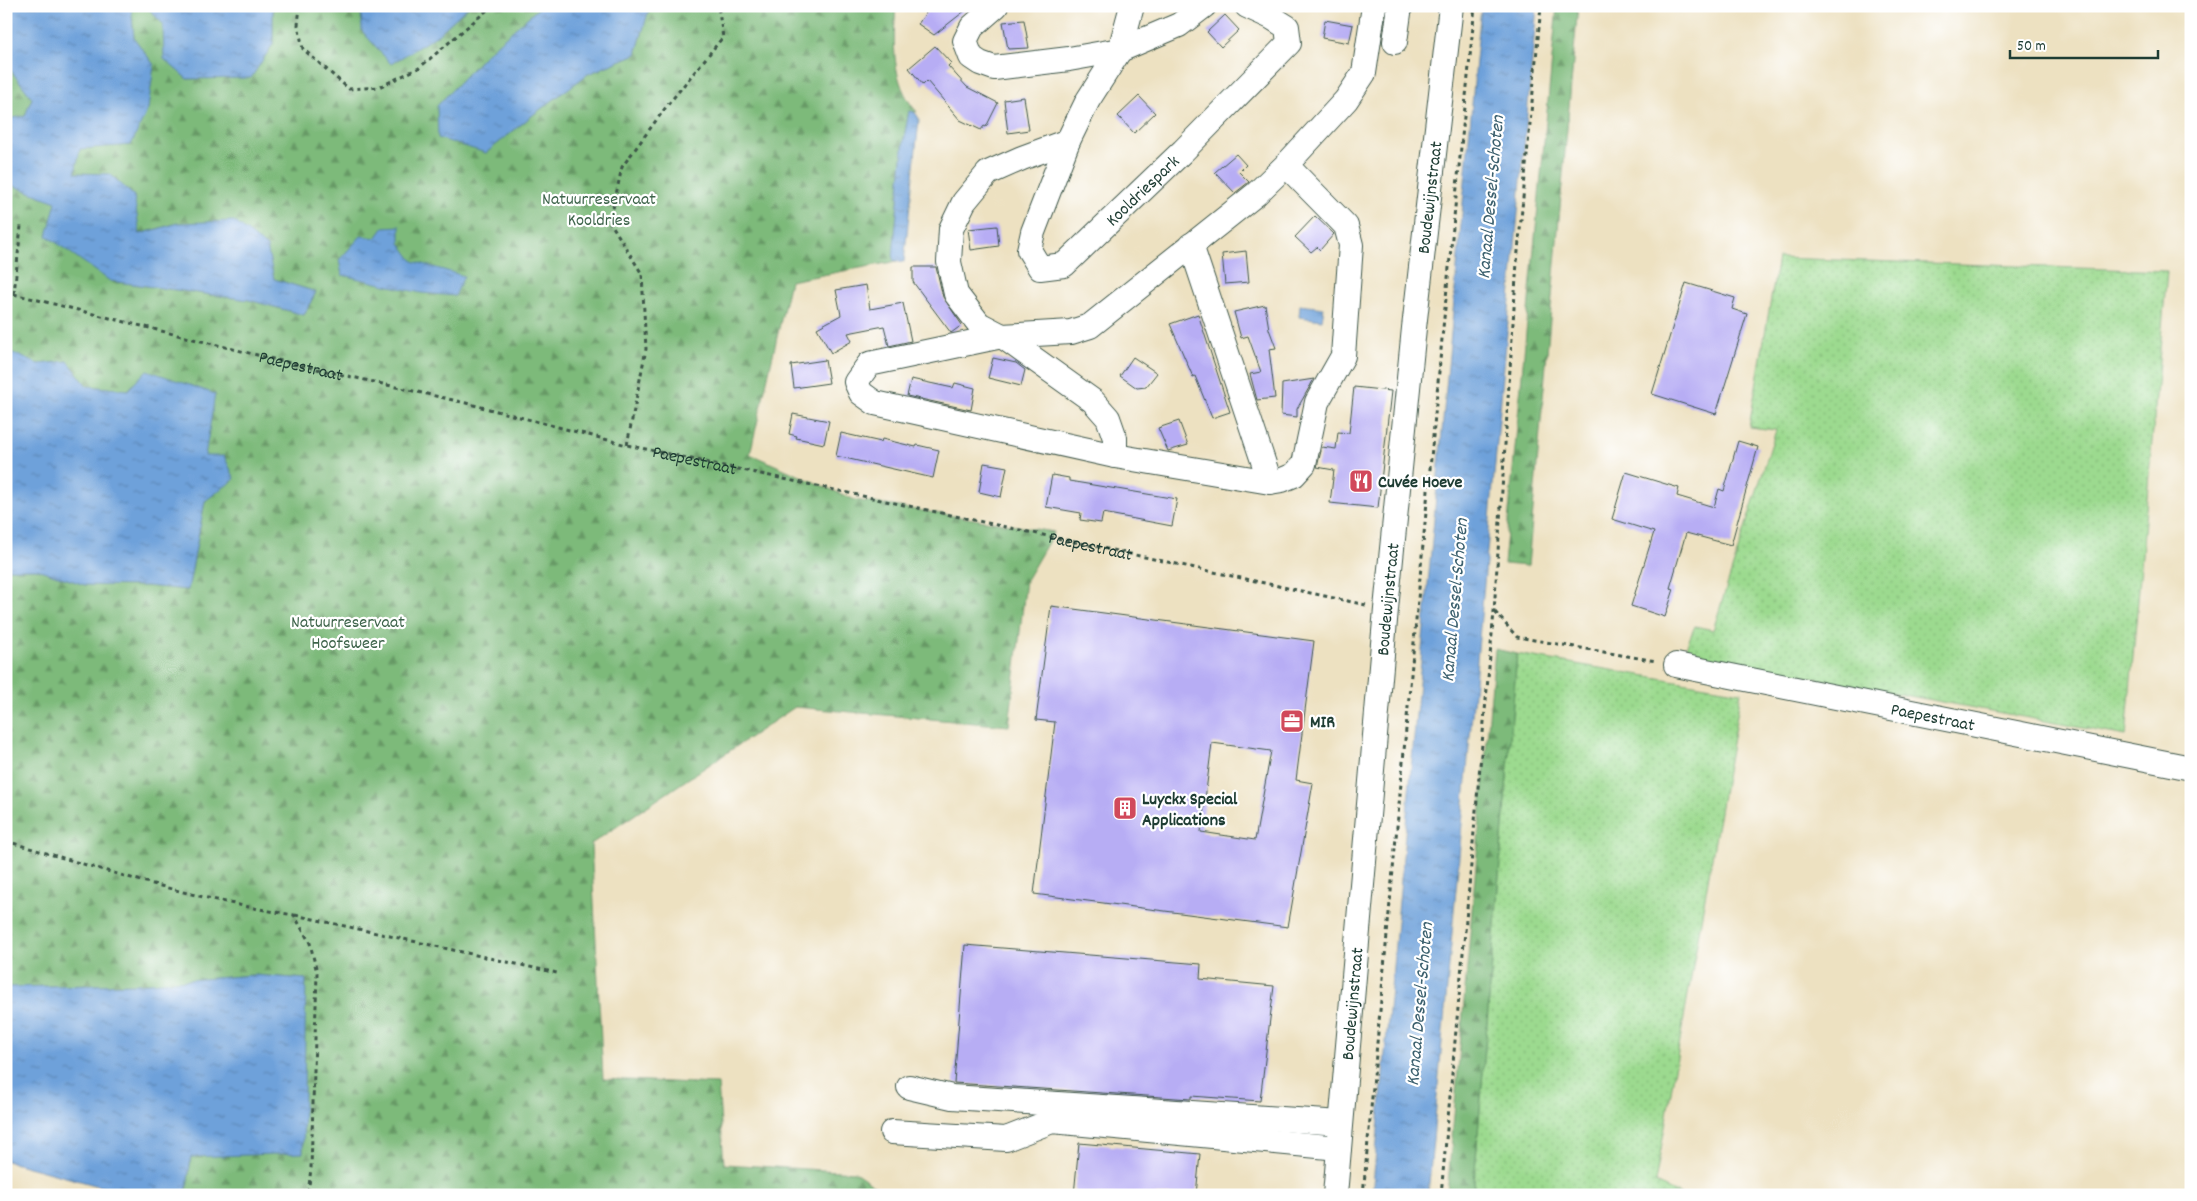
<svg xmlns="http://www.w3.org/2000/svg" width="2197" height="1201" viewBox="0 0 2197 1201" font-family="Dekko,sans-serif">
	<defs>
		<pattern id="grass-dots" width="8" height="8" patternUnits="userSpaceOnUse" patternTransform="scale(1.25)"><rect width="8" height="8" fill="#9cda8f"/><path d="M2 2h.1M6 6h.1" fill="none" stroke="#86bc7c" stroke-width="1.8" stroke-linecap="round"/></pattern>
		<pattern id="forest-firs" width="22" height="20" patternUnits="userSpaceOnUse" patternTransform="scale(1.25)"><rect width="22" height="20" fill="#7dba7a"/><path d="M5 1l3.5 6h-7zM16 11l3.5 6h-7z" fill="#669865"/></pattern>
		<pattern id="water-ripples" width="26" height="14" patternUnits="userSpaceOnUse" patternTransform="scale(1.25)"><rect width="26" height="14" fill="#6ea1da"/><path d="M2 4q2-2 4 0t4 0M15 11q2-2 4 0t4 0" fill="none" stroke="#5a84b2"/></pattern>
	</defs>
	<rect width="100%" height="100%" fill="#fff"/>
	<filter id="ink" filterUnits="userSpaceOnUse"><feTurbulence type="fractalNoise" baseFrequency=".02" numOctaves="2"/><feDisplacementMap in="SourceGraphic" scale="10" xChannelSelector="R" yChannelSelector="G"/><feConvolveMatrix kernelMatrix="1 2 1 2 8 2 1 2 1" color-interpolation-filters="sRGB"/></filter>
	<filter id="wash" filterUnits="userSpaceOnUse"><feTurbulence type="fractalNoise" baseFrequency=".0096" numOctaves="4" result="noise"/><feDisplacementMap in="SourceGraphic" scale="20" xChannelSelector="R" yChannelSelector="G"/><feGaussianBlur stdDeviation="1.12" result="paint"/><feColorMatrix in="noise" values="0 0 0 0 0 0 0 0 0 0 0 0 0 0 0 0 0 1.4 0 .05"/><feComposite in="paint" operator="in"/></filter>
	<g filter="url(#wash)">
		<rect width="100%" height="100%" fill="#ede1c1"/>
		<g fill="url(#grass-dots)" stroke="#5e8c62">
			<path d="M 1778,258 L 2167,271 L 2126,736 L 1683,654 L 1695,626 L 1713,630 L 1776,430 L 1749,427 Z"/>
			<path d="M 1517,654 L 1741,692 L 1655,1183 L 1681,1195 L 1473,1195 Z"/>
		</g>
		<g fill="url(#forest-firs)" stroke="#4e7c57">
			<path d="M 131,6 L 146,6 L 163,24 L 165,59 L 187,79 L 251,77 L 273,44 L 273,6 L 380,6 L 361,11 L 436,36 L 469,6 L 541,6 L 488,52 L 437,106 L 486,153 L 534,114 L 588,74 L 636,54 L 650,6 L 896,6 C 893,43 891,83 917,112 L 909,111 L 904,138 L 894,245 L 898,261 L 790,281 L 750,454 L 855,500 L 1054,532 L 1026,580 L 1009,726 L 795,707 L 591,844 L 603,1079 L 718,1084 L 724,1164 L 855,1172 L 888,1195 L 186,1195 L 191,1157 L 306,979 L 254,975 L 137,984 L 7,987 L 6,989 L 6,569 L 37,569 L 85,585 L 147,586 L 188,590 L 205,501 L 205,456 L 128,390 L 87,386 L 68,361 L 38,364 L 6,350 L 6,183 L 56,202 L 110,281 L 249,300 L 304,315 L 316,292 L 274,279 L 267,247 L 178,223 L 139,234 L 134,196 L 110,174 L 74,173 L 80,149 L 154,65 L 134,38 Z"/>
			<path d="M 1557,6 L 1578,6 L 1528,566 L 1504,564 Z"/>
			<path d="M 6,64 L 32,98 L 25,117 L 6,119 Z"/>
			<path d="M 1495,649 L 1517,654 L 1473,1195 L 1447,1195 Z"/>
		</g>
		<g fill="url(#water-ripples)" stroke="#466f87">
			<path d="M 6,6 L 131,6 L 134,38 L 154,65 L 148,109 L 131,145 L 80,149 L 75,173 L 110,174 L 134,196 L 140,234 L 178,223 L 234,221 L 267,247 L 274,279 L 316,292 L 304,315 L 249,300 L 110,281 L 47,236 L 56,202 L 6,183 L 6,119 L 25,116 L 32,98 L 6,64 Z"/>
			<path d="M 146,6 L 273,6 L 273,44 L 251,78 L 187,79 L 164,59 L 163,24 Z"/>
			<path d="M 380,6 L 469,6 L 436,36 L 391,64 L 362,31 L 361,11 Z"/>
			<path d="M 541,6 L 650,6 L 636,54 L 588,74 L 534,114 L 486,153 L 438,138 L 437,106 L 488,52 Z"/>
			<path d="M 1481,6 L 1537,6 L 1428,1195 L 1372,1195 Z"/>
			<path d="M 909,111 C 915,111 918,115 919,120 L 904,262 L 893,260 L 894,245 L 904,138 Z"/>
			<path d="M 400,226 L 400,243 L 413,261 L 464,276 L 455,296 L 421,293 L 342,275 L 339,260 L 361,236 L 376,238 L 384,227 Z"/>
			<path d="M 1300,305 L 1324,308 L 1322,320 L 1299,317 Z"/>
			<path d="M 6,350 L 38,364 L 68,361 L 87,386 L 128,390 L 147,370 L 215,394 L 205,456 L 224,456 L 235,479 L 205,501 L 188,590 L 147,586 L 85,585 L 37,569 L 6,569 Z"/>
			<path d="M 254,975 L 306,979 L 303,1153 L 191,1157 L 186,1195 L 132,1195 L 6,1161 L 7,987 L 137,984 Z"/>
		</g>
		<g id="blocks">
			<g fill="#b7adf4" fill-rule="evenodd">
				<path d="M 931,6 L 971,6 L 934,35 L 918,24 Z"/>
				<path d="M 1225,15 L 1239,30 L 1221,47 L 1207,32 Z"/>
				<path d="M 1024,20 L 1029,48 L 1008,49 L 1003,22 Z"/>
				<path d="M 1325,20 L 1353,25 L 1349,43 L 1322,38 Z"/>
				<path d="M 935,46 L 951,63 L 948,66 L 967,87 L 998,103 L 986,127 L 984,126 L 981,130 L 960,120 L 927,81 L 923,85 L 909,68 Z"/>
				<path d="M 1139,96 L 1155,113 L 1134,133 L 1118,116 Z"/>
				<path d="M 1024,97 L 1029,130 L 1008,133 L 1004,100 Z"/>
				<path d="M 1236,154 L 1246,165 L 1239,172 L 1249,182 L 1235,193 L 1215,172 Z"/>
				<path d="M 1315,216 L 1334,234 L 1320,250 L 1317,247 L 1311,252 L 1295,237 Z"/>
				<path d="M 997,226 L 999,246 L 971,250 L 968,229 Z"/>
				<path d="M 1246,251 L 1249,282 L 1225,284 L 1222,254 Z"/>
				<path d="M 913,267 L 936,267 L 943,297 L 962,325 L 951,333 L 913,282 Z"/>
				<path d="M 1686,283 L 1735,298 L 1732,309 L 1747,314 L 1716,414 L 1652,394 Z"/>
				<path d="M 866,285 L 870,309 L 903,303 L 911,341 L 889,346 L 884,326 L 848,333 L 852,341 L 831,353 L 817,328 L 841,315 L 836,290 Z"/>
				<path d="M 1265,305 L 1269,329 L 1276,348 L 1269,349 L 1275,398 L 1257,400 L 1250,374 L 1261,372 L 1248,336 L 1241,338 L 1234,312 Z"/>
				<path d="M 1198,314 L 1230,412 L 1212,418 L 1195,376 L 1193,377 L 1170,324 Z"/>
				<path d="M 1133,357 L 1157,373 L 1146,387 L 1137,388 L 1120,376 Z"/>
				<path d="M 993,358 L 1016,363 L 1025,370 L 1021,386 L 988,378 Z"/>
				<path d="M 825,360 L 829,383 L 794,388 L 791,365 Z"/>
				<path d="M 911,379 L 953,388 L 955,383 L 975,388 L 971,410 L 907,396 Z"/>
				<path d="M 1314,379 L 1297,409 L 1297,417 L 1281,415 L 1282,384 Z"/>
				<path d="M 1354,387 L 1391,391 L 1378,508 L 1330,503 L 1334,470 L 1317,467 L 1322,447 L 1336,449 L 1338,432 L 1349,433 Z"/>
				<path d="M 793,414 L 829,421 L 824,444 L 796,438 L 797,436 L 789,434 Z"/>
				<path d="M 1179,421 L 1188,445 L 1168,451 L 1158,428 Z"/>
				<path d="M 841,433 L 881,442 L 882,439 L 916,447 L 917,445 L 939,450 L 933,478 L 836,456 Z"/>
				<path d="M 1738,441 L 1758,447 L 1731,545 L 1686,533 L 1670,588 L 1674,589 L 1665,617 L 1631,606 L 1654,532 L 1612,519 L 1626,472 L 1679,488 L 1677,496 L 1714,507 L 1719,489 L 1724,491 Z"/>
				<path d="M 984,463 L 1007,467 L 1001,497 L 979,492 Z"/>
				<path d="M 1052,475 L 1069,478 L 1069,481 L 1177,499 L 1172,526 L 1103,513 L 1101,523 L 1080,520 L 1081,513 L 1046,507 Z"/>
				<path d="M 1051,606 L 1314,641 L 1296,780 L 1313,783 L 1288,927 L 1034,894 L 1055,722 L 1036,720 ZM 1212,743 L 1271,751 L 1255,840 L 1201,832 Z"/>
				<path d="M 965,945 L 1201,964 L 1200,979 L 1274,986 L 1260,1101 L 1191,1096 L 1191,1099 L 954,1083 Z"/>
				<path d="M 1079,1143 L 1200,1154 L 1196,1195 L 1074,1195 Z"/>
			</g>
		</g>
	</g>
	<g filter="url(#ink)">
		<use href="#blocks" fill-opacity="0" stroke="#3e5649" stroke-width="1"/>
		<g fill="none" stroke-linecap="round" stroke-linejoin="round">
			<g stroke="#3e5649" stroke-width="26">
				<g id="minor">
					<path d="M 996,6 L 972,27 L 965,41 L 971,57 L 980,63 L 994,68 L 1069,59 L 1120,50 L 1179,25 L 1204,6"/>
					<path id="s2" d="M 1132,6 L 1120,50 L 1088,100 L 1068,141 L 1033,232 L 1029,250 L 1040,268 L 1064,265 L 1183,151 L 1289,43 L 1287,27 L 1271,17 L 1247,6"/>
					<path d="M 1395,42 L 1400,6"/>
					<path d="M 1068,141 L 1022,158 L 988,173 L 964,202 L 951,229 L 949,262 L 956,294 L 979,324 L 1002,336 L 1093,401 L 1108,418 L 1115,438 L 1115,456"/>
					<path d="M 1286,165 L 1256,194 L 1090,326 L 1071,332 L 1002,336 L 869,364 L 856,382 L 861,393 L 875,403 L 1115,456 L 1270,482 L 1282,480 L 1294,475 L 1304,464 L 1317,402 L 1343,356 L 1351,245 L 1346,226 L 1286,165 L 1346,100 L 1364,73 L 1374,6"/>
					<path d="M 1191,245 L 1270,482"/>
					<path id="s3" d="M 1676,665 L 2191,768"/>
					<path d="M 909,1087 L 952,1097 L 1341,1123"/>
					<path d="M 892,1132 L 1006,1139 L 1052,1121 L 1339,1148"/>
					<path id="s4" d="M 1335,1195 L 1386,609 L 1414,328 L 1451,6"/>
				</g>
			</g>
			<g stroke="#3e5649" stroke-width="3" stroke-dasharray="4 4" stroke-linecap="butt">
				<path d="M 300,6 L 298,25 L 303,49 L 349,89 L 379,87 L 419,68 L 492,6"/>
				<path id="s1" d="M 6,292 L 273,359 L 466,403 L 627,445 L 1366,605"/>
				<path d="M 14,294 L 21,226"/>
				<path d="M 627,445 L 646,349 L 642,274 L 610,222 L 622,167 L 666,107 L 723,37 L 718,6"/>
				<path d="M 1495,612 L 1517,637 L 1656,661"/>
				<path d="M 6,841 C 101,869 196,900 294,915 L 310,943 L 317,973 L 311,1168 L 308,1195"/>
				<path d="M 295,915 L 557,973"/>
				<path d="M 1363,1195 L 1443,328 L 1475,6"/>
				<path d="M 1441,1195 L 1494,612 L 1517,262 L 1541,6"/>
			</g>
			<use href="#minor" stroke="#fff" stroke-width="24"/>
		</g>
	</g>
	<defs>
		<g id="restaurant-square" transform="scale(1.25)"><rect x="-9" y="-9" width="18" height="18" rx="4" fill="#d1495b" stroke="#fff"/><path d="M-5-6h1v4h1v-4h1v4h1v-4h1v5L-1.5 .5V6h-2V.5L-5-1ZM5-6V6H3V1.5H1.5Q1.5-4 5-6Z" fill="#fff"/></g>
		<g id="office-square" transform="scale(1.25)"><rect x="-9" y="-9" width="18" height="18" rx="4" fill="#d1495b" stroke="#fff"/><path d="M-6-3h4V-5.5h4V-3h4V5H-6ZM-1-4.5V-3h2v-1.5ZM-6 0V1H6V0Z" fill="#fff"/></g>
		<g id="building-square" transform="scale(1.25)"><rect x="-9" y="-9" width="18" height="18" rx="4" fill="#d1495b" stroke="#fff"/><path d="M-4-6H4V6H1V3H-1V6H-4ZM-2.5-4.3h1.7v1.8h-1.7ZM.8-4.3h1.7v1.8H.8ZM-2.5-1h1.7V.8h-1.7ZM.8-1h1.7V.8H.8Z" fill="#fff"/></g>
	</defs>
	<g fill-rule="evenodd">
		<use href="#restaurant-square" x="1361" y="481"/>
		<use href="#office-square" x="1292" y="721"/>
		<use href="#building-square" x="1125" y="808"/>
	</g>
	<g text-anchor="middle" stroke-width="4.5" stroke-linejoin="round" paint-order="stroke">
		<g font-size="18" fill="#1f3d34" stroke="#fff">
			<text dy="6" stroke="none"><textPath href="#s2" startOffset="420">Kooldriespark</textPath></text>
			<text dy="6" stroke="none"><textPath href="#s4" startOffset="1002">Boudewijnstraat</textPath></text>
			<text dy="6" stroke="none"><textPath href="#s1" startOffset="304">Paepestraat</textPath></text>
			<text dy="6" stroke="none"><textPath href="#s1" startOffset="709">Paepestraat</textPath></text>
			<text dy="6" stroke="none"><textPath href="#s1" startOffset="1114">Paepestraat</textPath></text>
			<text dy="6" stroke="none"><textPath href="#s4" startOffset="598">Boudewijnstraat</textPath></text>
			<text dy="6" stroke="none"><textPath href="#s3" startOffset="262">Paepestraat</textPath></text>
			<text dy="6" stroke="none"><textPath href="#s4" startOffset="192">Boudewijnstraat</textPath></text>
		</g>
		<g font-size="18" fill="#3e644b" stroke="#fff">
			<text x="599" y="204">Natuurreservaat<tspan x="599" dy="21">Kooldries</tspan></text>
			<text x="348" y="627">Natuurreservaat<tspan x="348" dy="21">Hoofsweer</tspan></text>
		</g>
		<g font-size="18" font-weight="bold" fill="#1f3d34" stroke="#fff" text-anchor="start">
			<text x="1378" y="487">Cuvée Hoeve</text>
			<text x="1310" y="727">MIR</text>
			<text x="1142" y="804">Luyckx Special<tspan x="1142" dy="21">Applications</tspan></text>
		</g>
		<g font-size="19" font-style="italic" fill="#3b606e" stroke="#fff">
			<text transform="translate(1489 197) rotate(-85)" y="7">Kanaal Dessel-Schoten</text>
			<text transform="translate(1453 600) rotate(-85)" y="7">Kanaal Dessel-Schoten</text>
			<text transform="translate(1418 1004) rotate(-85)" y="7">Kanaal Dessel-Schoten</text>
		</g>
	</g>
	<rect width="2197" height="1201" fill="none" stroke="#fff" stroke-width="25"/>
	<path d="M2010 50v8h148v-8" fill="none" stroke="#1f3d34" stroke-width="2.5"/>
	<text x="2017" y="50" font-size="15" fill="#1f3d34" stroke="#ffffff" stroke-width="4" paint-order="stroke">50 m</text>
</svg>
